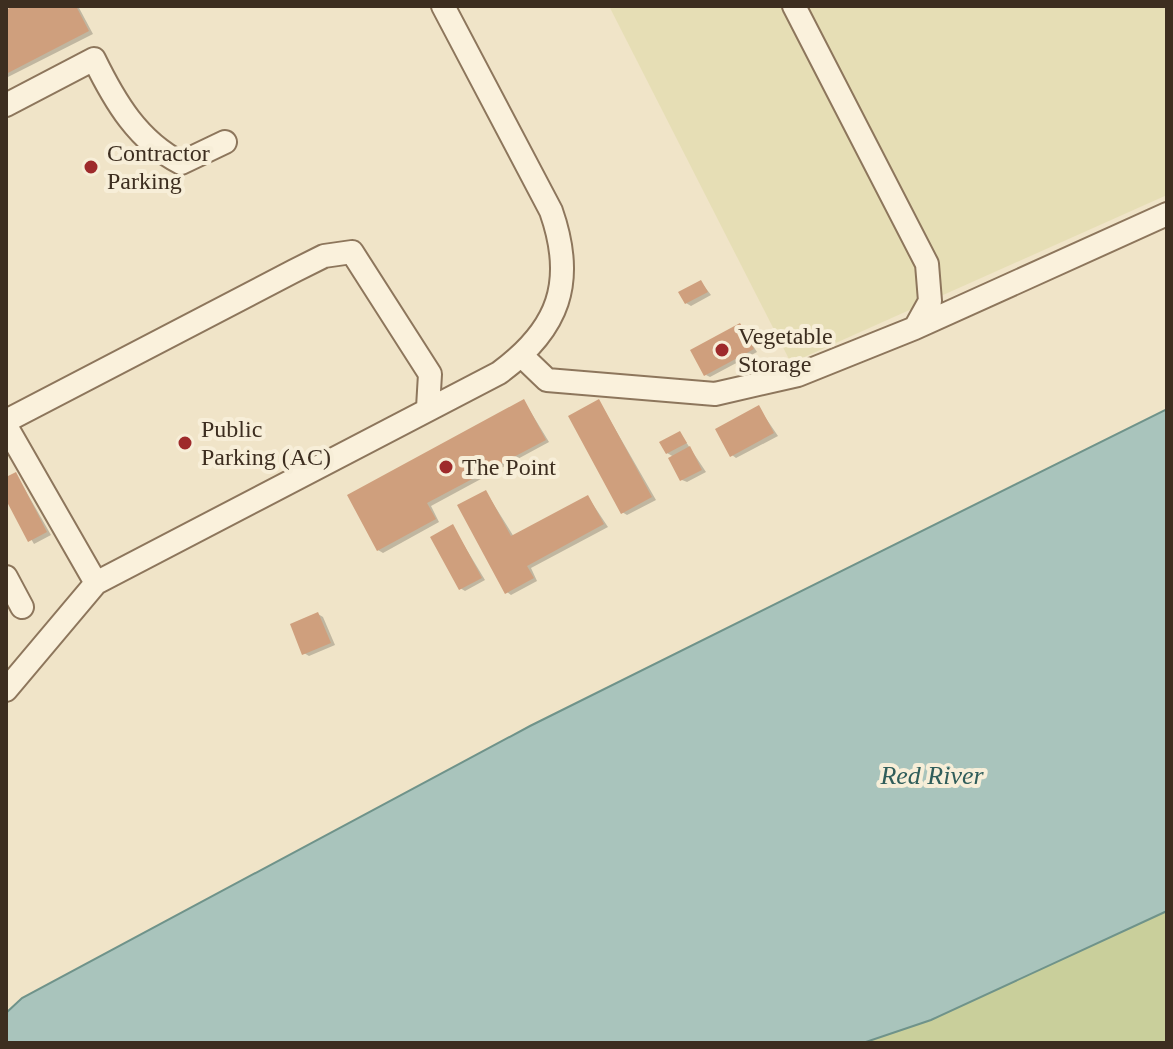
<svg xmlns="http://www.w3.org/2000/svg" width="1173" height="1049" viewBox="0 0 1173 1049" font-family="Georgia,serif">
  <rect width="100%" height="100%" fill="#f0e4c8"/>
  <path fill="#e6deb5" d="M609,6H1167V195L791,363Z"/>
  <path fill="#c9cf9b" d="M1167,911V1043H864L931,1020Z"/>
  <path fill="#a9c4bc" stroke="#6f938a" stroke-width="2" d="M1167,409V911L931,1020L863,1043H6V1013L22,998L530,726Z"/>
  <path fill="#0003" d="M17,6H78L93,34L6,78V12Z
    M701,282L711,295L691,306L686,303Z
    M740,326L757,352L710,377L706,375Z
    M524,401L549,442L431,506L439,522L383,553L378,550Z
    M599,401L656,500L627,515L622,512Z
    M759,408L778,436L736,458L732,455Z
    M680,433L706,472L687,482L682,480L674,457L667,453Z
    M16,474L51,535L34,544L6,496V479Z
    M486,492L514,537L588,497L608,527L531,568L537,581L511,595L507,592Z
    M453,527L485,580L465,591L460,588Z
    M318,614L323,617L335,645L309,656L304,653Z"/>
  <path fill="#cf9f7d" d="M13,6H76L89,31L6,74V10Z
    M701,280L708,292L685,304L678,292Z
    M740,323L754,349L704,376L690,350Z
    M524,399L546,440L427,503L436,519L377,551L347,495Z
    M599,399L652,497L621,514L568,416Z
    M759,405L774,433L730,457L715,429Z
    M680,431L687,443L666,454L659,442Z
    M690,446L702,470L680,481L668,458Z
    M16,472L47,532L28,542L6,500V477Z
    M486,490L511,536L588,495L604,524L527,566L534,578L505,594L457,505Z
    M453,524L482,578L459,590L430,537Z
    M318,612L331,643L302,655L290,624Z"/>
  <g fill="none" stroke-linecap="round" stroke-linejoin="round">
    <defs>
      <path id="minor" d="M794,6L927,264L930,301L915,328L1167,214
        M6,105L94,59C115,102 138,141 181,163L225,142
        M522,356L547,380L715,394L798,375L915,328
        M6,421L294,271L324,256L352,252L430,374L428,408
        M6,426L96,583
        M6,577L22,607
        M6,690L96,583L499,373C559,329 576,282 551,211L443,6"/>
    </defs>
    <use href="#minor" stroke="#8d765c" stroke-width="26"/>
    <use href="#minor" stroke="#faf1dc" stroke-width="22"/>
  </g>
  <g fill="#9e2a2b" stroke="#f7eed8" stroke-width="3">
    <circle cx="91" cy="167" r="8"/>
    <circle cx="722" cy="350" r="8"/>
    <circle cx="185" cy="443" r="8"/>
    <circle cx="446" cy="467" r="8"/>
  </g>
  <g text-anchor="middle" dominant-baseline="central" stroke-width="8" stroke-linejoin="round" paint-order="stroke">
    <g font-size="24" fill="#3d2e20" stroke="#f7eed8" text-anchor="start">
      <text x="107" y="153">Contractor<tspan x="107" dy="28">Parking</tspan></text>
      <text x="738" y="336">Vegetable<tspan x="738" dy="28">Storage</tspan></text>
      <text x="201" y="429">Public<tspan x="201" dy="28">Parking (AC)</tspan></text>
      <text x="462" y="467">The Point</text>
    </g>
    <g font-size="26" font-style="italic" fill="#2f5d5a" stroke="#f7eed8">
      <text x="932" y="775">Red River</text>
    </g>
  </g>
  <rect width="1173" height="1049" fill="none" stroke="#3d2e20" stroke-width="16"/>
</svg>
